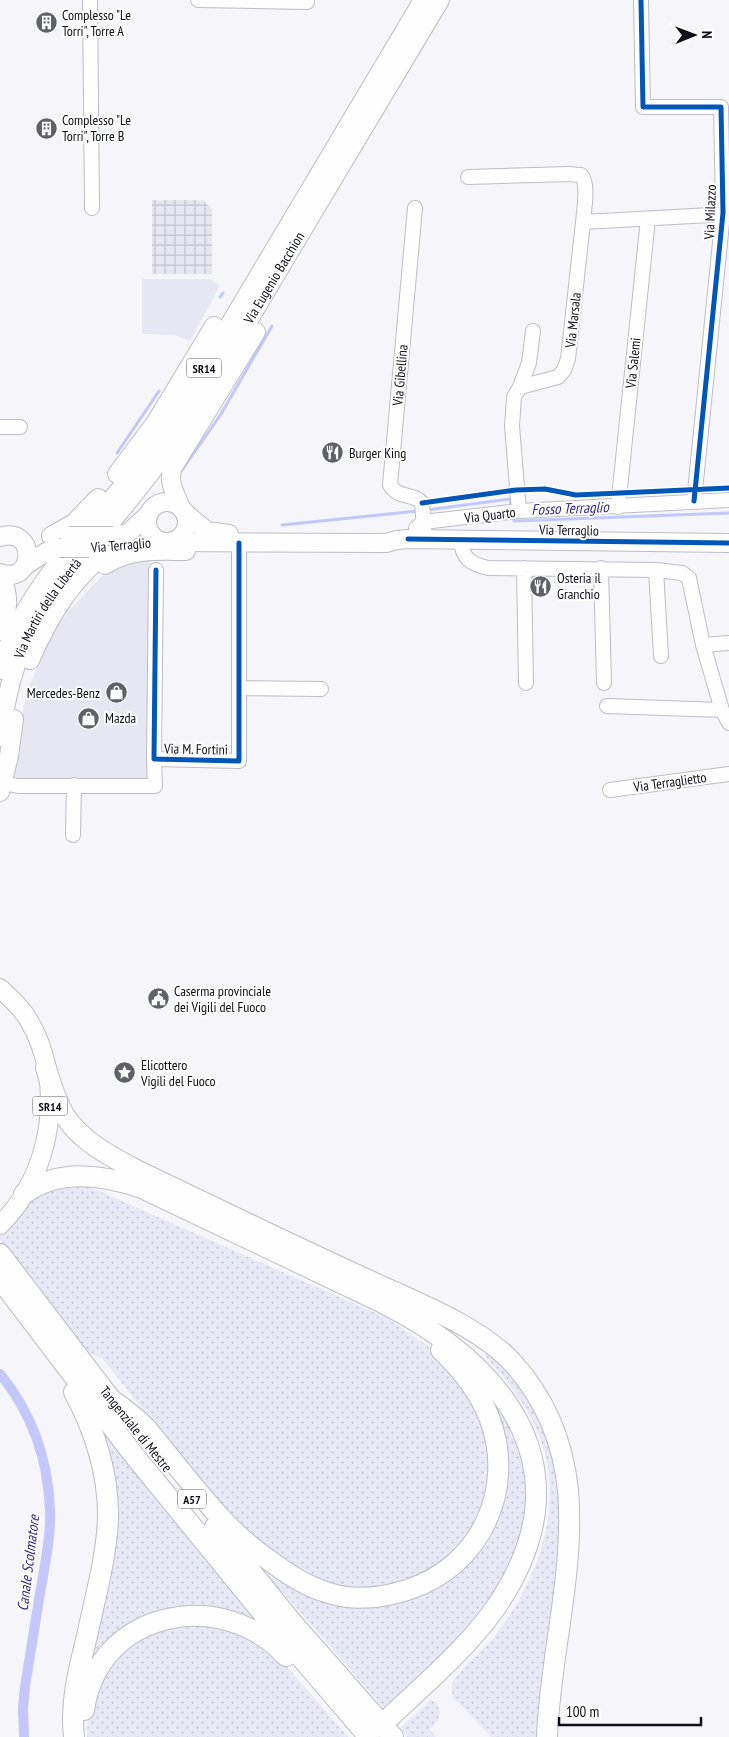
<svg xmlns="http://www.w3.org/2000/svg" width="729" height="1737" viewBox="0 0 729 1737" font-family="'PT Sans Narrow',sans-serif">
  <defs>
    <pattern id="industrial-grid" width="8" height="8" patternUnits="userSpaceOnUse" patternTransform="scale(1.25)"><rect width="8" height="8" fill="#e6e7f2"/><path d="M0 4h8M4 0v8" fill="none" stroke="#c4c5cf"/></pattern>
    <pattern id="grass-dots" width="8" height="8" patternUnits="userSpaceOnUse" patternTransform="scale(1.25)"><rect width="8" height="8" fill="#e8e9f7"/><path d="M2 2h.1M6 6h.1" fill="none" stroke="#c6c7d3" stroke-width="1.8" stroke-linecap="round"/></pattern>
  </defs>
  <rect width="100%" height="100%" fill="#f6f6fa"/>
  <path fill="#e6e7f2" d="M142,279H211L220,286L190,341L174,335L142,334Z
    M151,558L149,784L16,781L13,777L22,715L28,689L47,644L57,627L68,612L100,578L111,570L128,560Z"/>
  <path fill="url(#industrial-grid)" d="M152,200H203L212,209V274H152Z"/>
  <path fill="url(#grass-dots)" d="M77,1184L90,1187L387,1318L435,1351L482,1409L495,1480L457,1560L372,1596L289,1571L230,1514L155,1426L104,1360L86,1350L0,1240V1235L22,1214L29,1204L39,1194L52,1188Z
    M486,1353L506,1365L541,1414L564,1494L544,1737H491L453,1697C452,1691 451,1687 453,1682C459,1669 484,1649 494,1637C537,1583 566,1506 540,1438C528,1406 508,1382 486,1357Z
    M473,1382L502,1408L526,1462L525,1532L494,1601L388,1713L282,1591L280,1593L257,1567L261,1563L292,1582L417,1594L500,1497Z
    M96,1421L260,1622L259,1625L223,1615L123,1636L76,1724L104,1575Z
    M210,1622L270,1647L348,1737H87L88,1711L108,1666L156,1628Z
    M431,1700L436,1702C444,1714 438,1721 430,1730L436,1737H407L400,1728Z"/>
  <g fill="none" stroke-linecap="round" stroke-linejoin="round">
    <path stroke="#c4c7f9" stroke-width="3" d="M220,297L223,293
      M117,453L159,391
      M180,473L221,414L272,326
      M427,510L510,499L511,509
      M513,515L514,521L729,513
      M282,525L418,511"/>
    <path stroke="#c4c7f9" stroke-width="10" d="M0,1374C32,1413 48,1459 50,1510C51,1534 46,1558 42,1582C36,1616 31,1651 25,1686L23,1708L24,1737"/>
    <defs>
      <path id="minor" d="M90,0L92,208
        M198,0L307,2
        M641,0L643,107H721L723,213L694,501
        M468,177L568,174L581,175C589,183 584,210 583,222
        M415,208L390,485C399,500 413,492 422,503L425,539
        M520,387L529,363L533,331
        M0,427H20
        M618,507L648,219
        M519,511L512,426L514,397L520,387L558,377L564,370L568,359L583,222L729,214
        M416,528L423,522L519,511L729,500
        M461,540C462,559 471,564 488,568L656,570L682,573L689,578L703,645L722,710L729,723
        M524,568L526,683
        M601,568L604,683
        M156,570L154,759L239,761V543
        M656,570L661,656
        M703,645L729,643
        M239,688L321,689
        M607,706L722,710
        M3,783L18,786H155L154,759
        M610,790L729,774
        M73,835L74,785"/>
      <g id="major">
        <path d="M117,474L156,422L214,326"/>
        <circle cx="167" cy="522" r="20"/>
        <path d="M181,508C176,494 167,483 173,467L256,332"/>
        <path d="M184,512L207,531L229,534"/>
        <path d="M51,536L74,523L98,498"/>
        <path d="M113,536L128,533L147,516"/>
        <path d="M0,537C37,525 36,586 0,573"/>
        <path d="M171,542L386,543L397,540L408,539L729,543"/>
        <path d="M26,565L46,552L59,548"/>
        <path d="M105,565C129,548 159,551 186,551"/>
        <path d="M0,576C11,595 8,611 0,631"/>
        <path d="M30,660C49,617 74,573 116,547"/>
        <path d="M0,670C21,595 80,537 129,479C145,459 160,439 174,418L423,0"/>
        <path id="s1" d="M0,737C6,698 14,660 33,625C53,587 83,555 111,522C138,490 163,457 187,423L440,0"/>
        <path d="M0,792L9,756L14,719"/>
        <path d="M0,988C10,998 21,1007 28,1019C67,1083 52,1174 0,1225"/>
      </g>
      <path id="highway" d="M46,1068C51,1085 56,1101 65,1116C81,1142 114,1158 140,1172C216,1208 291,1245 368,1280C413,1301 477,1325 512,1362C545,1398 563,1442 568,1490C575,1573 550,1655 547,1737
        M24,1194C59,1168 103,1175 142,1188L379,1301C509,1366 590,1472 494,1610C465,1650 427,1682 391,1716
        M0,1254L119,1410
        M0,1279L133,1454L257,1606L369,1737
        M74,1392C95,1431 109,1475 108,1520C106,1559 95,1598 87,1636C79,1668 70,1703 74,1737
        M112,1400C123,1408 134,1416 144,1426C153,1435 160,1446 168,1455C185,1476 201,1496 219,1516C235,1534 253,1549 273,1563C290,1576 308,1587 329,1593C354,1601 382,1598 407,1590C480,1567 517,1489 489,1417C479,1392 461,1369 441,1350
        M215,1527L290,1620L393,1737
        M84,1710C98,1610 222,1586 286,1656"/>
    </defs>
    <use href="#minor" stroke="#bcbdc4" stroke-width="16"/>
    <use href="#major" stroke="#bcbdc4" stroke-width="20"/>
    <use href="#highway" stroke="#bcbdc4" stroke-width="22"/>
    <use href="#minor" stroke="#fefefe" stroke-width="14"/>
    <use href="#major" stroke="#fefefe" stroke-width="18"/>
    <use href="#highway" stroke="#fefefe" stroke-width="20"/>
    <defs>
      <path id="major-bridge" d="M69,536H113
        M59,548H89"/>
    </defs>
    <use href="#major-bridge" stroke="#bcbdc4" stroke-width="20" stroke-linecap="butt"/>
    <use href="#major-bridge" stroke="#fefefe" stroke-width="18"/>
    <defs>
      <path id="cycleway" d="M641,0L643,107H721L723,213L694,501
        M422,503L516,490L545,489L576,495L729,488
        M408,539L729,543
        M156,570L154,759L239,761V543"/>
    </defs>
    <use href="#cycleway" stroke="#fff" stroke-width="8"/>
    <use href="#cycleway" stroke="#0057b8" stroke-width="5"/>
  </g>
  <defs>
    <symbol id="building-disc" viewBox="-11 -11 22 22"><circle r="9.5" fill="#5f6068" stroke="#fff"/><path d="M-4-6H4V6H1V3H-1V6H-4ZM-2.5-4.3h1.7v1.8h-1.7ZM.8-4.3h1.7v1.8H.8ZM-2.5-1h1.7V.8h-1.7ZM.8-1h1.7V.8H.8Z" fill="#fff"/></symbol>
    <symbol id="restaurant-disc" viewBox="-11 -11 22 22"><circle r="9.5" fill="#5f6068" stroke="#fff"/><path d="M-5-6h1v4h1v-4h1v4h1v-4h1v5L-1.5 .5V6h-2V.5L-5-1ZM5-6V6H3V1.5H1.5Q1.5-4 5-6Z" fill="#fff"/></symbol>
    <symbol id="shop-disc" viewBox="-11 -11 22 22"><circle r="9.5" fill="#5f6068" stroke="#fff"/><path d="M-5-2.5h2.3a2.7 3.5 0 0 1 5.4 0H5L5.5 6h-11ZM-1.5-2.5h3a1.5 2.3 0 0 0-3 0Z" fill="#fff"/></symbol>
    <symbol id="civic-disc" viewBox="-11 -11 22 22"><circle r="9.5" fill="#5f6068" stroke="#fff"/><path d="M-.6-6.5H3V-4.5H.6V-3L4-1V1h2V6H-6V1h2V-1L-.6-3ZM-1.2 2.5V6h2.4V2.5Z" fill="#fff"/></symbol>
    <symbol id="sight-disc" viewBox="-11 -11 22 22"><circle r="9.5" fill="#5f6068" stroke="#fff"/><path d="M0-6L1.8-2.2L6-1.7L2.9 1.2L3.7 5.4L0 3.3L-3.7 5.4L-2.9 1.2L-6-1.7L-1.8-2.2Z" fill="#fff"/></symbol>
  </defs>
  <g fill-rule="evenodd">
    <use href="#building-disc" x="34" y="10" width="25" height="25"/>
    <use href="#building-disc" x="34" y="116" width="25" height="25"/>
    <use href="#restaurant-disc" x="320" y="440" width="25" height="25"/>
    <use href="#restaurant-disc" x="528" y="574" width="25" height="25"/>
    <use href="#shop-disc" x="104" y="680" width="25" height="25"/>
    <use href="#shop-disc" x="76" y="706" width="25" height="25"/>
    <use href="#civic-disc" x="146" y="986" width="25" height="25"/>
    <use href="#sight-disc" x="112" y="1060" width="25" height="25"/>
  </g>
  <g text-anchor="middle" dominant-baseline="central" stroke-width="4" stroke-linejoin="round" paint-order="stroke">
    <g fill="#fff" stroke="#56575f" stroke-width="1">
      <rect x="186.5" y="358.5" width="35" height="19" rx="4"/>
      <rect x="32.5" y="1096.5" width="35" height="19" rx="4"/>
      <rect x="178" y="1489.5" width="28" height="19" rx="4"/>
    </g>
    <g font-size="12" font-weight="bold" fill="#0e0f1a">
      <text x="204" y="368">SR14</text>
      <text x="50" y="1106">SR14</text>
      <text x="192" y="1499">A57</text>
    </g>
    <g font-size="14" fill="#0e0f1a" stroke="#fff" text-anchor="start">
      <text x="62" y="15">Complesso "Le<tspan x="62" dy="16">Torri", Torre A</tspan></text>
      <text x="62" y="120">Complesso "Le<tspan x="62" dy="16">Torri", Torre B</tspan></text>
      <text x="349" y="453">Burger King</text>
      <text x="557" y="578">Osteria il<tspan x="557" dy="16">Granchio</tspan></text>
      <text x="100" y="693" text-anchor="end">Mercedes-Benz</text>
      <text x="105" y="718">Mazda</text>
      <text x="174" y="991">Caserma provinciale<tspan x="174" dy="16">dei Vigili del Fuoco</tspan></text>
      <text x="141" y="1065">Elicottero<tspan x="141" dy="16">Vigili del Fuoco</tspan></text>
    </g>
    <g font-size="14" fill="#0e0f1a" stroke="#fff">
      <text transform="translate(710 212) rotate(-88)">Via Milazzo</text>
      <text stroke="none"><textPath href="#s1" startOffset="541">Via Eugenio Bacchion</textPath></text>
      <text transform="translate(573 320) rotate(-84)">Via Marsala</text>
      <text transform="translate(633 363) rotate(-84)">Via Salemi</text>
      <text transform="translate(400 375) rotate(-85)">Via Gibellina</text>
      <text transform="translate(490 515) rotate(-7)">Via Quarto</text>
      <text transform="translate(569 530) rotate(1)">Via Terraglio</text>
      <text transform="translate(121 545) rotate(-5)">Via Terraglio</text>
      <text stroke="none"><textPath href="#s1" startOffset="139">Via Martiri della Libertà</textPath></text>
      <text transform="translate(196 749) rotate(1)">Via M. Fortini</text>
      <text transform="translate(670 782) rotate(-8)">Via Terraglietto</text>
      <text transform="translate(136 1429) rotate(51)">Tangenziale di Mestre</text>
    </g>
    <g font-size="15" font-style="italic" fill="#322686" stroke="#fff">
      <text transform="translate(570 508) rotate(-2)">Fosso Terraglio</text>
      <text transform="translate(28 1563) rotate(-83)">Canale Scolmatore</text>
    </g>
  </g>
  <g transform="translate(694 35) rotate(89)" stroke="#ffffff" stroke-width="4" paint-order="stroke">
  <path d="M0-4L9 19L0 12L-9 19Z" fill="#0e0f1a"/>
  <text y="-8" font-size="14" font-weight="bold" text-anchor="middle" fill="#0e0f1a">N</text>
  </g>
  <path d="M559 1717v8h142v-8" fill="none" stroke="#0e0f1a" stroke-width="2.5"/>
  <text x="566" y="1717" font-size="15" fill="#0e0f1a" stroke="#ffffff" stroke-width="4" paint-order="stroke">100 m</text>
</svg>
